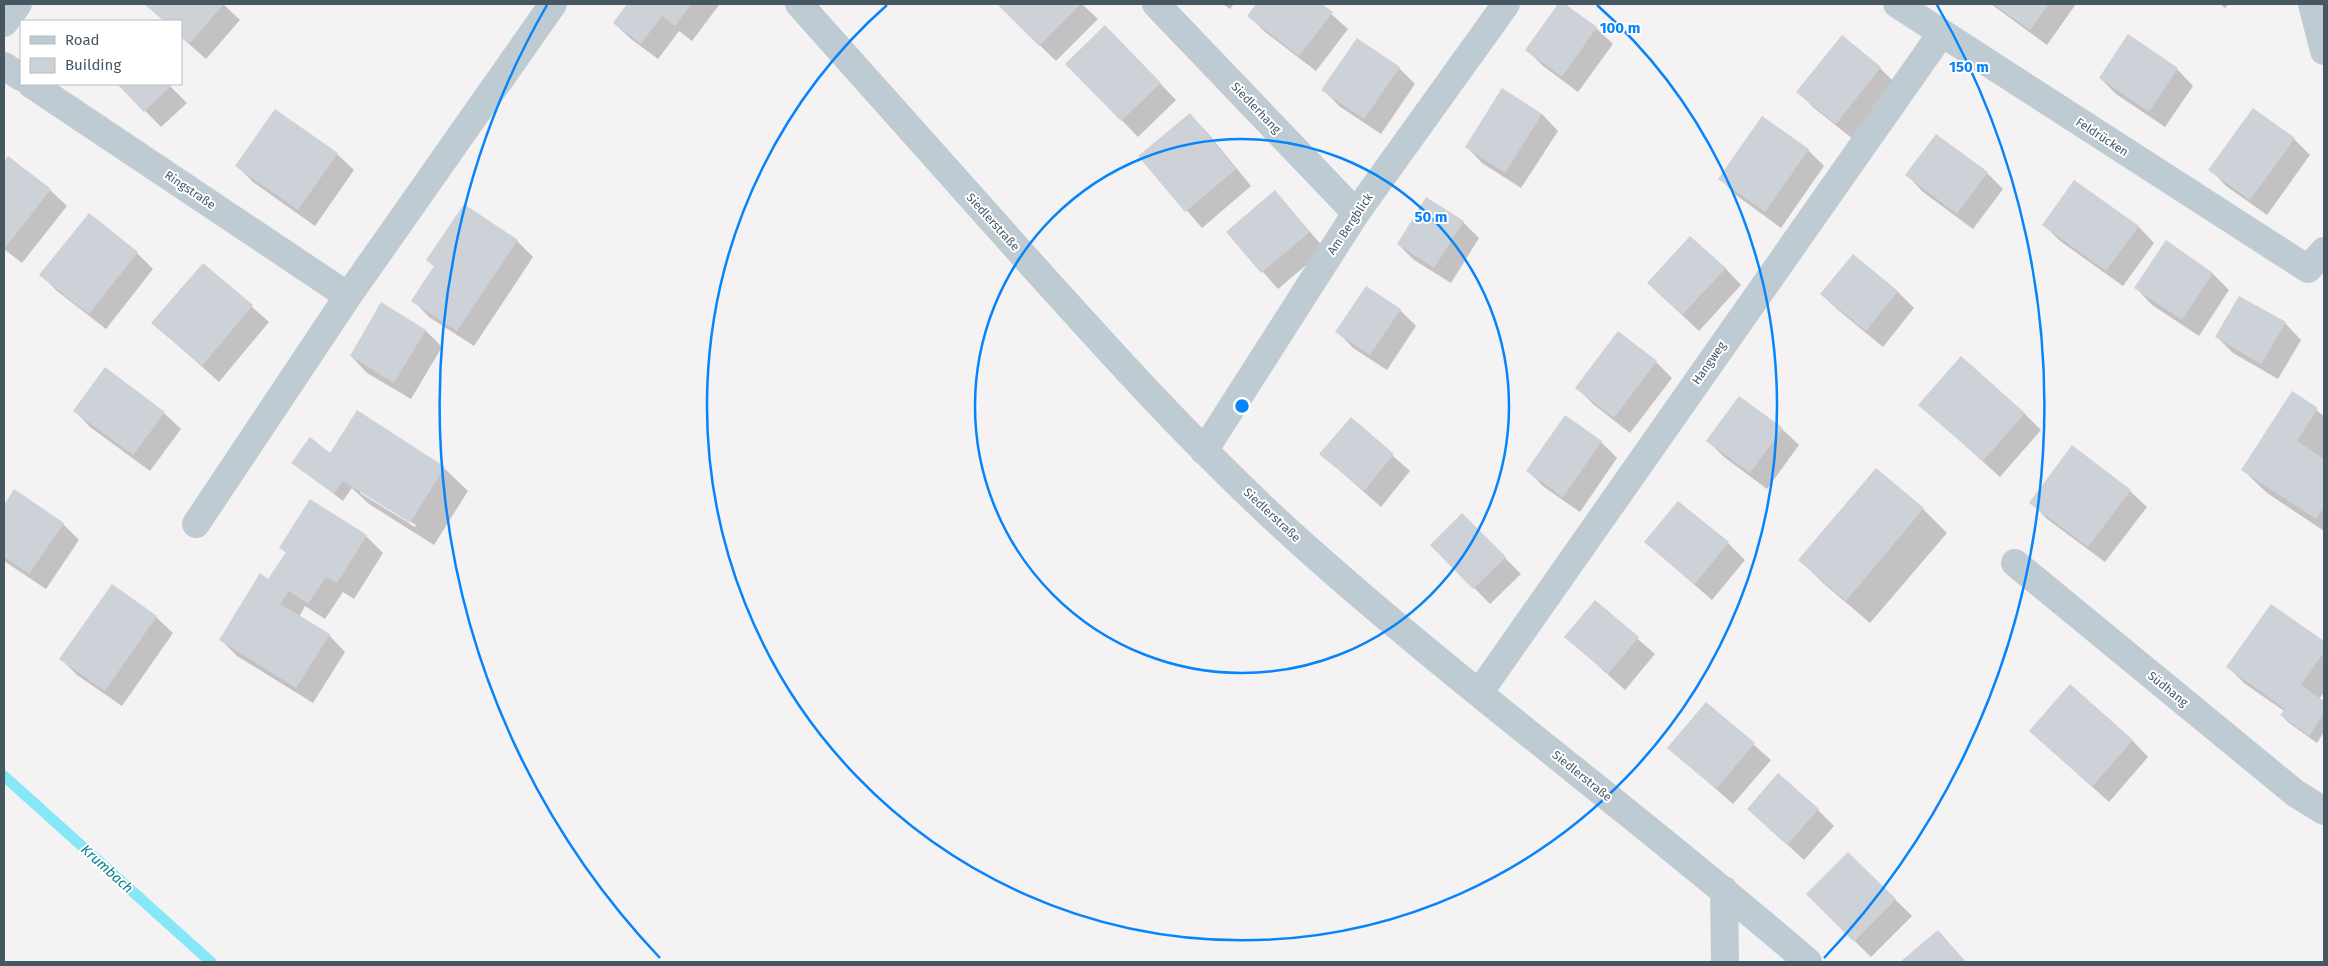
<svg xmlns="http://www.w3.org/2000/svg" width="2328" height="966" viewBox="0 0 2328 966" font-family="'Fira Sans',sans-serif">
  <rect width="100%" height="100%" fill="#f4f2f2"/>
  <path fill="#0003" fill-rule="evenodd" d="M146,4H223L240,20L206,59L181,37V21H164Z
    M629,4H717L719,5L692,41L679,31L658,59L631,39L614,23Z
    M998,4H1082L1098,19L1056,61Z
    M1223,4H1234L1230,9Z
    M1258,4H1320L1348,29L1316,71L1265,32L1249,16Z
    M1560,4H1563L1596,28L1613,44L1578,92L1543,66L1527,50Z
    M1991,4H2076L2047,45Z
    M2220,4H2229L2225,8Z
    M2128,36L2177,69L2193,86L2165,127L2116,94L2100,78Z
    M1121,43L1176,100L1138,137L1067,64Z
    M1399,68L1415,84L1381,134L1339,106L1323,89Z
    M1880,68L1896,84L1853,139L1814,108L1798,92Z
    M119,84H168L187,103L161,127Z
    M1542,114L1558,131L1521,188L1482,163L1466,146Z
    M1190,115L1206,131L1251,186L1202,228L1140,156Z
    M2294,139L2310,155L2267,215L2226,186L2210,169Z
    M1808,150L1824,166L1781,228L1736,195L1720,179Z
    M337,154L354,170L315,226L253,182L237,166Z
    M8,158L50,190L67,206L22,263L4,249V164Z
    M1987,173L2003,189L1973,229L1923,192L1907,175Z
    M1275,192L1325,249L1278,289L1228,232Z
    M1463,222L1479,238L1451,283L1414,260L1398,244Z
    M2044,225L2138,226L2154,243L2123,286L2060,241Z
    M517,241L533,257L474,346L429,317L413,300L435,268L428,260Z
    M2166,242L2213,274L2229,290L2199,336L2152,305L2136,288Z
    M137,253L153,269L106,329L57,291L41,275Z
    M1853,255L1898,292L1914,308L1883,347L1838,310L1821,294Z
    M203,264L269,322L219,382L153,323Z
    M1725,268L1741,285L1699,331L1648,283Z
    M382,304L426,331L442,347L411,399L367,373L351,356Z
    M1400,310L1416,326L1387,370L1353,348L1337,331Z
    M2285,323L2301,340L2278,379L2233,353L2217,337Z
    M1656,362L1672,378L1630,433L1593,404L1577,388Z
    M2293,393L2324,416V531L2267,493L2243,470Z
    M1920,405L2024,413L2041,430L2000,477Z
    M74,410L164,413L181,429L150,471L90,427Z
    M1351,419L1410,471L1381,507L1321,454Z
    M1782,429L1799,445L1767,489L1724,457L1708,441Z
    M1601,442L1617,458L1580,512L1544,487L1528,471Z
    M293,462L444,468L468,491L434,545L369,504L352,488L343,501ZM360,490L416,525L415,527L360,493Z
    M1876,469L1923,509L1947,533L1870,623L1823,583L1800,560Z
    M15,491L63,524L79,540L46,589L4,561V507Z
    M2130,491L2147,507L2105,562L2047,519L2031,502Z
    M310,501L366,536L383,553L354,599L343,592L325,619L305,606L299,617L329,635L345,652L313,703L237,656L220,639L269,580L286,553L281,547Z
    M1678,502L1728,543L1745,560L1712,600L1645,542Z
    M1462,515L1521,574L1490,604L1432,545Z
    M1595,602L1655,654L1625,690L1566,637Z
    M2271,605L2324,642V692L2319,699L2324,703V732L2317,743L2289,723L2281,715L2284,711L2244,683L2228,667Z
    M156,617L173,633L122,706L77,675L61,659Z
    M1706,703L1771,760L1733,804L1669,748Z
    M2031,731L2132,740L2148,757L2109,802Z
    M1748,809L1818,810L1834,826L1804,860Z
    M1848,853L1912,916L1871,957L1807,894Z
    M1937,932L1966,962H1902Z"/>
  <g fill="none" stroke-linecap="round" stroke-linejoin="round">
    <path stroke="#86e8f6" stroke-width="11" d="M4,776L211,962"/>
  </g>
  <path fill="#cdd2d8" d="M144,4H224L189,44L181,36V21H164Z
    M627,4H691L675,26L662,16L641,44L613,23Z
    M997,4H1081L1039,46Z
    M1256,4H1322L1333,12L1299,56L1247,16Z
    M1558,4H1565L1597,27L1562,77L1525,50Z
    M1993,4H2049L2030,30Z
    M1105,25L1161,83L1121,121L1065,64Z
    M2128,34L2178,68L2149,112L2099,78Z
    M1842,35L1881,67L1836,124L1796,92Z
    M1357,38L1400,67L1364,119L1321,90Z
    M117,84H169L171,86L144,112Z
    M1502,88L1542,114L1505,173L1465,147Z
    M2253,108L2295,138L2250,200L2208,170Z
    M275,109L338,153L298,210L235,166Z
    M1190,113L1236,169L1185,212L1138,156Z
    M1762,116L1809,149L1765,212L1718,179Z
    M1936,134L1988,172L1957,214L1905,175Z
    M8,156L51,189L5,248L4,162Z
    M2074,180L2139,226L2106,271L2042,225Z
    M1275,190L1310,232L1261,273L1226,232Z
    M1426,197L1464,221L1434,268L1397,244Z
    M464,204L518,240L457,331L411,301L434,266L426,260Z
    M89,213L138,252L89,314L39,275Z
    M1690,236L1726,268L1682,315L1647,283Z
    M2166,240L2213,273L2182,320L2134,288Z
    M1853,254L1898,291L1866,331L1820,294Z
    M203,263L253,305L202,366L151,323Z
    M1366,286L1401,309L1370,355L1335,332Z
    M2239,296L2286,322L2261,364L2215,337Z
    M381,302L426,330L394,383L350,356Z
    M1618,331L1657,361L1614,418L1575,388Z
    M1961,356L2025,413L1983,461L1918,405Z
    M105,367L165,412L133,455L73,411Z
    M2292,391L2318,408L2297,441L2324,459V507L2316,519L2241,470Z
    M1739,396L1783,428L1750,473L1706,441Z
    M357,410L445,467L410,523L343,481L334,494L291,463L310,437L330,453Z
    M1565,415L1602,441L1563,497L1526,471Z
    M1351,417L1394,454L1364,491L1319,454Z
    M2072,445L2131,490L2088,547L2029,503Z
    M1876,468L1924,508L1846,601L1798,560Z
    M14,489L64,523L29,574L4,557V505Z
    M310,499L367,535L337,583L326,577L308,604L289,591L280,604L330,634L296,688L219,640L260,573L268,579L286,552L279,548Z
    M1678,501L1729,542L1695,584L1644,542Z
    M1462,513L1506,557L1473,589L1430,545Z
    M112,584L157,616L105,691L59,659Z
    M1595,600L1639,637L1608,674L1564,637Z
    M2271,604L2324,641V652L2301,685L2324,701V713L2309,736L2280,715L2285,709L2226,667Z
    M2070,684L2133,740L2092,787L2029,731Z
    M1706,702L1755,743L1716,789L1667,748Z
    M1778,773L1819,809L1787,845L1747,809Z
    M1848,852L1896,899L1854,942L1806,894Z
    M1938,930L1966,962H1900Z"/>
  <g fill="none" stroke-linecap="round" stroke-linejoin="round">
    <path stroke="#becbd3" stroke-width="28" d="M799,4C873,87 948,171 1023,255C1112,354 1201,453 1300,542C1464,689 1642,818 1808,962
      M1156,4L1356,213
      M1897,4L2308,269L2324,251
      M2312,4L2324,51
      M4,23L18,4
      M4,66L21,77
      M31,84L348,296L553,4
      M1204,451L1356,213L1506,4
      M196,524L348,296
      M2015,563L2295,793L2324,811
      M1479,693L1941,34
      M1724,890L1725,962"/>
  </g>
  <g fill="none" stroke="#0584fb" stroke-width="2.5">
    <circle cx="1242" cy="406" r="267"/>
    <path d="M1597 5A535 535 0 1 1 887 5"/>
    <path d="M660 958A802 802 0 0 1 547 5M1937 5A802 802 0 0 1 1824 958"/>
  </g>
  <g text-anchor="middle" dominant-baseline="central" stroke-width="4" stroke-linejoin="round" paint-order="stroke">
    <g font-size="12" fill="#475762" stroke="#fff">
      <text transform="translate(1256 108) rotate(46)">Siedlerhang</text>
      <text transform="translate(2102 137) rotate(33)">Feldrücken</text>
      <text transform="translate(190 190) rotate(34)">Ringstraße</text>
      <text transform="translate(993 222) rotate(48)">Siedlerstraße</text>
      <text transform="translate(1350 224) rotate(-56)">Am Bergblick</text>
      <text transform="translate(1709 363) rotate(-55)">Hangweg</text>
      <text transform="translate(1272 515) rotate(43)">Siedlerstraße</text>
      <text transform="translate(2168 689) rotate(39)">Südhang</text>
      <text transform="translate(1582 776) rotate(39)">Siedlerstraße</text>
    </g>
    <g font-size="14" font-style="italic" fill="#047f91" stroke="#fff">
      <text transform="translate(107 869) rotate(42)">Krumbach</text>
    </g>
  </g>
  <circle cx="1242" cy="406" r="8" fill="#0584fb" stroke="#fff" stroke-width="2.5"/>
  <g font-size="15" text-anchor="middle" font-weight="bold" fill="#0584fb" stroke="#fff" stroke-width="4" stroke-linejoin="round" paint-order="stroke">
    <text x="1620" y="33">100 m</text>
    <text x="1969" y="72">150 m</text>
    <text x="1431" y="222">50 m</text>
  </g>
  <rect width="2328" height="966" fill="none" stroke="#475762" stroke-width="10"/>
  <rect x="20" y="20" width="162" height="65" fill="#ffffff" stroke="#b5bcc0"/>
  <rect x="30" y="36" width="25" height="8" fill="#becbd3" stroke="#b5bcc0"/>
  <text x="65" y="45" font-size="15" fill="#475762">Road</text>
  <rect x="30" y="58" width="25" height="15" fill="#cdd2d8" stroke="#b5bcc0"/>
  <text x="65" y="70" font-size="15" fill="#475762">Building</text>
</svg>
